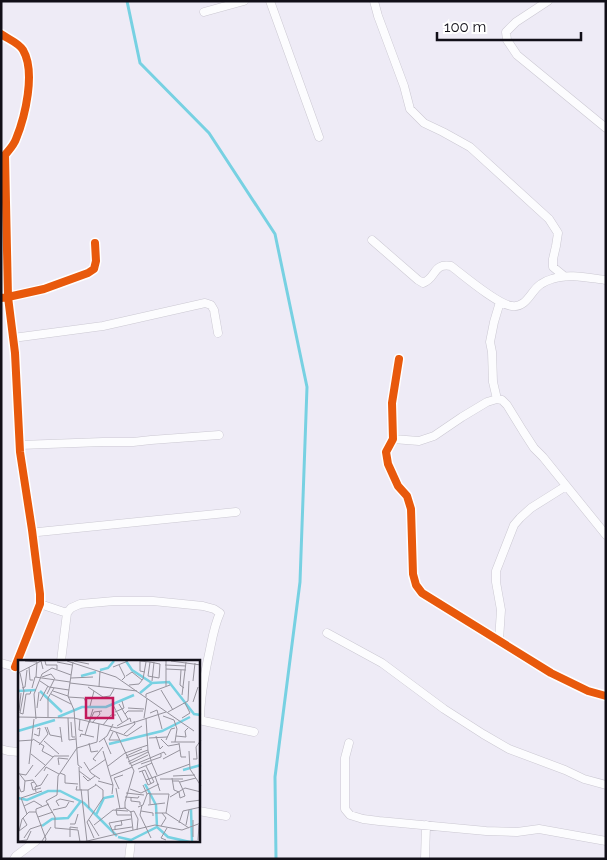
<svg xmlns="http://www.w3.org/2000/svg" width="607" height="860" viewBox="0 0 607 860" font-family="Raleway,sans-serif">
  <rect width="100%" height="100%" fill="#eeebf6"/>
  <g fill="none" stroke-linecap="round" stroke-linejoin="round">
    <path stroke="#77d1e2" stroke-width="3" d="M127,1L140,63L209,133L275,234L307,387L300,582L275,777L276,859"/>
    <defs>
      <path id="minor" d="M270,1L319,137
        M374,1L378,16L404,86L410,109L424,123L443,132L470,147L549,219L558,233L556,246L553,259V267L564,276
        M548,1L516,22L506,32L507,40L517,55L606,128
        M204,12L244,1
        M1,34C8,39 19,43 23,50C36,72 25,117 16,139C14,145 9,150 5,155L8,297L44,289L88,273L94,269L96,261L95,243
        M372,240L418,280L423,283C437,278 432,263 451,266C463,275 498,305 512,306C527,308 531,290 541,284C544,282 548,280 552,279C568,273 589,278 606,280
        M1,298L8,297L15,353L20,452L32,530L40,594V604L15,667
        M13,338L103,326L205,303L211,305L214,310L218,333
        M399,359L392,403L393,439L386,452L388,464L398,486L407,496L411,509L413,574L416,585L422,593L551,673L588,691L606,696
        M497,399L493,382L492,352L490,342L494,322L500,302
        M393,439L419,441L434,436L462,417L487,402L497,399L502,400L507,405L523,431L534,448L543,457L606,535
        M20,445L103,442H133L151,440L219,435
        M33,535L38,532L236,512
        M40,604L67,613
        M327,633L382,663L444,709L483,734L509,749L565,770L584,779L606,785
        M499,640L501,610L496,582V571L514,525L520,518L531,508L566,486
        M61,661L67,613L71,608L80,604L114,601H153L203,606L214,609L220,613C214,626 212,640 209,654C204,677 200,698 200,720
        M1,663L19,668
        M199,720L254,732
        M349,743L345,758V809L350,815L363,819L379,821L486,831L517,832L539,829L606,841
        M1,749L8,751L19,752
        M199,811L226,816
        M14,859L16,856L36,841
        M129,859L131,841
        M425,859L426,825"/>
    </defs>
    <use href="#minor" stroke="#cbc8d2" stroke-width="9"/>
    <use href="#minor" stroke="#fcfcfe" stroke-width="8"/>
    <defs>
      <path id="cycleway" d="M1,34C8,39 19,43 23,50C36,72 25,117 16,139C14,145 9,150 5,155L8,297L44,289L88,273L94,269L96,261L95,243
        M1,298L8,297L15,353L20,452L32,530L40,594V604L15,667
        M399,359L392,403L393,439L386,452L388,464L398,486L407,496L411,509L413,574L416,585L422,593L551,673L588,691L606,696"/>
    </defs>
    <use href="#cycleway" stroke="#fff" stroke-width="11"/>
    <use href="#cycleway" stroke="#e8590c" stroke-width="8"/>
  </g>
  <g transform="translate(18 660)">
    <rect width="182" height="182" fill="#eeebf6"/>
    <path fill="none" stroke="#77d1e2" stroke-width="2.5" d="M108,1L114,10L134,23L151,22L176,54L183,55M82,10L90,8L96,1M63,16L78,12M0,31L18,30M22,31L44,52M122,33L134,23M40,57L64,47H88L116,35M0,71L37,60M91,84L144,71L172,57M165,110L183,105M127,124L138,145L139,167M0,138L9,140L30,131H42L66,143L99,176M173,149L174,182M78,155L86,138L96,136M24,166L34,159L50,158L63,141M100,177L113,180L139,167L150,177L172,182"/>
    <path fill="none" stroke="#96939d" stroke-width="1" d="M7,1L19,2L18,17M27,1L28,5H39V9M49,1L98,17L176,71M56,1L71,4M122,1L132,2L142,4L141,18L130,16L132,2M122,1V11L127,12M153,1L183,5M39,2L54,5M55,2L50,36L56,50L60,105L64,108M101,5L107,17L104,20M147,5L168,6M11,7L12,20H15M95,7L110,1M148,9L168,10M163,10L162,25L166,28M0,13L23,1L25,9M2,13L6,31L2,53L5,54M24,14L34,8L53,15M108,16L114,12L124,20M24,17L33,14L37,19M53,18L75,17M22,21L31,27L51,30M134,21L136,2M175,21L177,3M52,23L119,31M111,25L121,24L125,19L128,2M148,26V1M70,27L85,37M81,27L82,11M4,28L7,27L9,10M14,28L17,17L52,22M143,30L155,50M35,31L50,36M29,34L36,20M33,34L53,44M164,35L168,2M50,37L66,38L68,42M85,37L92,36L96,29M128,37V34L152,25M22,41L30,26M170,41L171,21M175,42L180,27M101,44L110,59M95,45L104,62M72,46L76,31M19,48L21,32M110,48L126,49M1,51L3,33M97,52L106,48L104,41M150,52L170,41M132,53L139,50L144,69M5,54L8,34H12L13,31M107,54L110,51H125M145,56L156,60L159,69L157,82H153M0,57L56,58L99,68L148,52M30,57V38L36,28M50,58L51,80L58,79M126,58L129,38M128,58L130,91L133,100M164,58L172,53L167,43M18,59L16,34L24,14M62,59L61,70L65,71M53,62L54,77H57M71,63L76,52L84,51M74,63L82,54L81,51M85,65L93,55H98M99,66L112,58L113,62M29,67L32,75L43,77M42,67L44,82M92,70L109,76L124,66M95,72L91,80H101M98,72L116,111L107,142V148L113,152L115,170M16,74L21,76L22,68L19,69M106,74L117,64L116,61M67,75L75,49M138,76L142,89L145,86M158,76L168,77L167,71L170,68M62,77L63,74L76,77M86,78L93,94M131,78L149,77M15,79L26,86L24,91L35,97M143,79L150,86L161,84M148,80L153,69L157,68M0,81L15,80M26,81L41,94M79,82L81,64M81,82L89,76L95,64M157,82H177M71,83L73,92L80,91M161,83L163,97H168M21,85L30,74L27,67M59,88L40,116L39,135L28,141L37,157V168L60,170L62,182M59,88L79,82M85,91L95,125L94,134M171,91L172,109L183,126M107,93L130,85M13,94L27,105M108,96L124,89M108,98L130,90M132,98L146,92L148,95M145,99L162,90M175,99H179L178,87L183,80M78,101L75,99L85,87M133,101L139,115M66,102L73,113L82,119M110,102L130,92M11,104L16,59M111,104L130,95M123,104L143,97V94M41,105L40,98L50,99M90,106L107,93M113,106L132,98M128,106L136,122M61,107L62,130M120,109L134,103M26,111L28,107L41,114M61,111L73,120M71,111L88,99M124,111L130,125L136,122M0,112L7,121L6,131L3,132L0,124M121,112L127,110L133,124M42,113L47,115V123L60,124M2,114L8,115L15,105M65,116L70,121L77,116M93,116L114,107M137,116L142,131M155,116L177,115M17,117L36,96H51M154,118L156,130L161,132M142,119H165M128,120L172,104M7,121L15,120L19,126M80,121L95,125M155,121H161L165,130M16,122L13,123L15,130L23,128M162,122L178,118M125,125L129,134L132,133V144M59,126L58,130H70L78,125M98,128L102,149M63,129L69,182M101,129L96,118L105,115M112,129L123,133L141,124M70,130L71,148M18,132L17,127L23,125L30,114M161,132L162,138L167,136L165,130M108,133L126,135M132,134H151L148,153M107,137L120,138L121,136M152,137L167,128L183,132M113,138V141L122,142V145M168,142L183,140M124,145L122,155L133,178M130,145L147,143M6,146L16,141L24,146M41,146L38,141L42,139L56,142M120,147L125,145L129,134M108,148L98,149L99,155H113M35,150L48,147L51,142M123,151L135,153V156M18,152V149L31,144M112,152L116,151L120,159L119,170M137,153H148L171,168M9,154L3,138L24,131M20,157L35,152M71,160L81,176M175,160V177M161,163L165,151L183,147M52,164H57L60,154M76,165L95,150L110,151M168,165L171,150M143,166L148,158L144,153M97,169V166L104,165L103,160M94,170L114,167M1,171L4,159L11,152H18M1,171L9,165L5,158M96,174L91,163L113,159M52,177V167L60,168M6,178L12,169L24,165M76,178L69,162L85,138V130L77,124M148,180L143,178L149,168M180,180L181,165M0,181L9,180L13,171M24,181L33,167M18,182H27L28,179L18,152M65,182L137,165L164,170L183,163"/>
    <path fill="#c2185b" fill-opacity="0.15" stroke="#c2185b" stroke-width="2.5" d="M68,38H95V58H68Z"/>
    <rect width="182" height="182" fill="none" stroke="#110f18" stroke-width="2.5"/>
  </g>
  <rect width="607" height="860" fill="none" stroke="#110f18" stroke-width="5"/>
  <path d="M437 32v8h144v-8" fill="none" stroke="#110f18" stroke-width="2.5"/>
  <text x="444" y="32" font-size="15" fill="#110f18" stroke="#ffffff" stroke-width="4" paint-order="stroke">100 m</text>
</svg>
